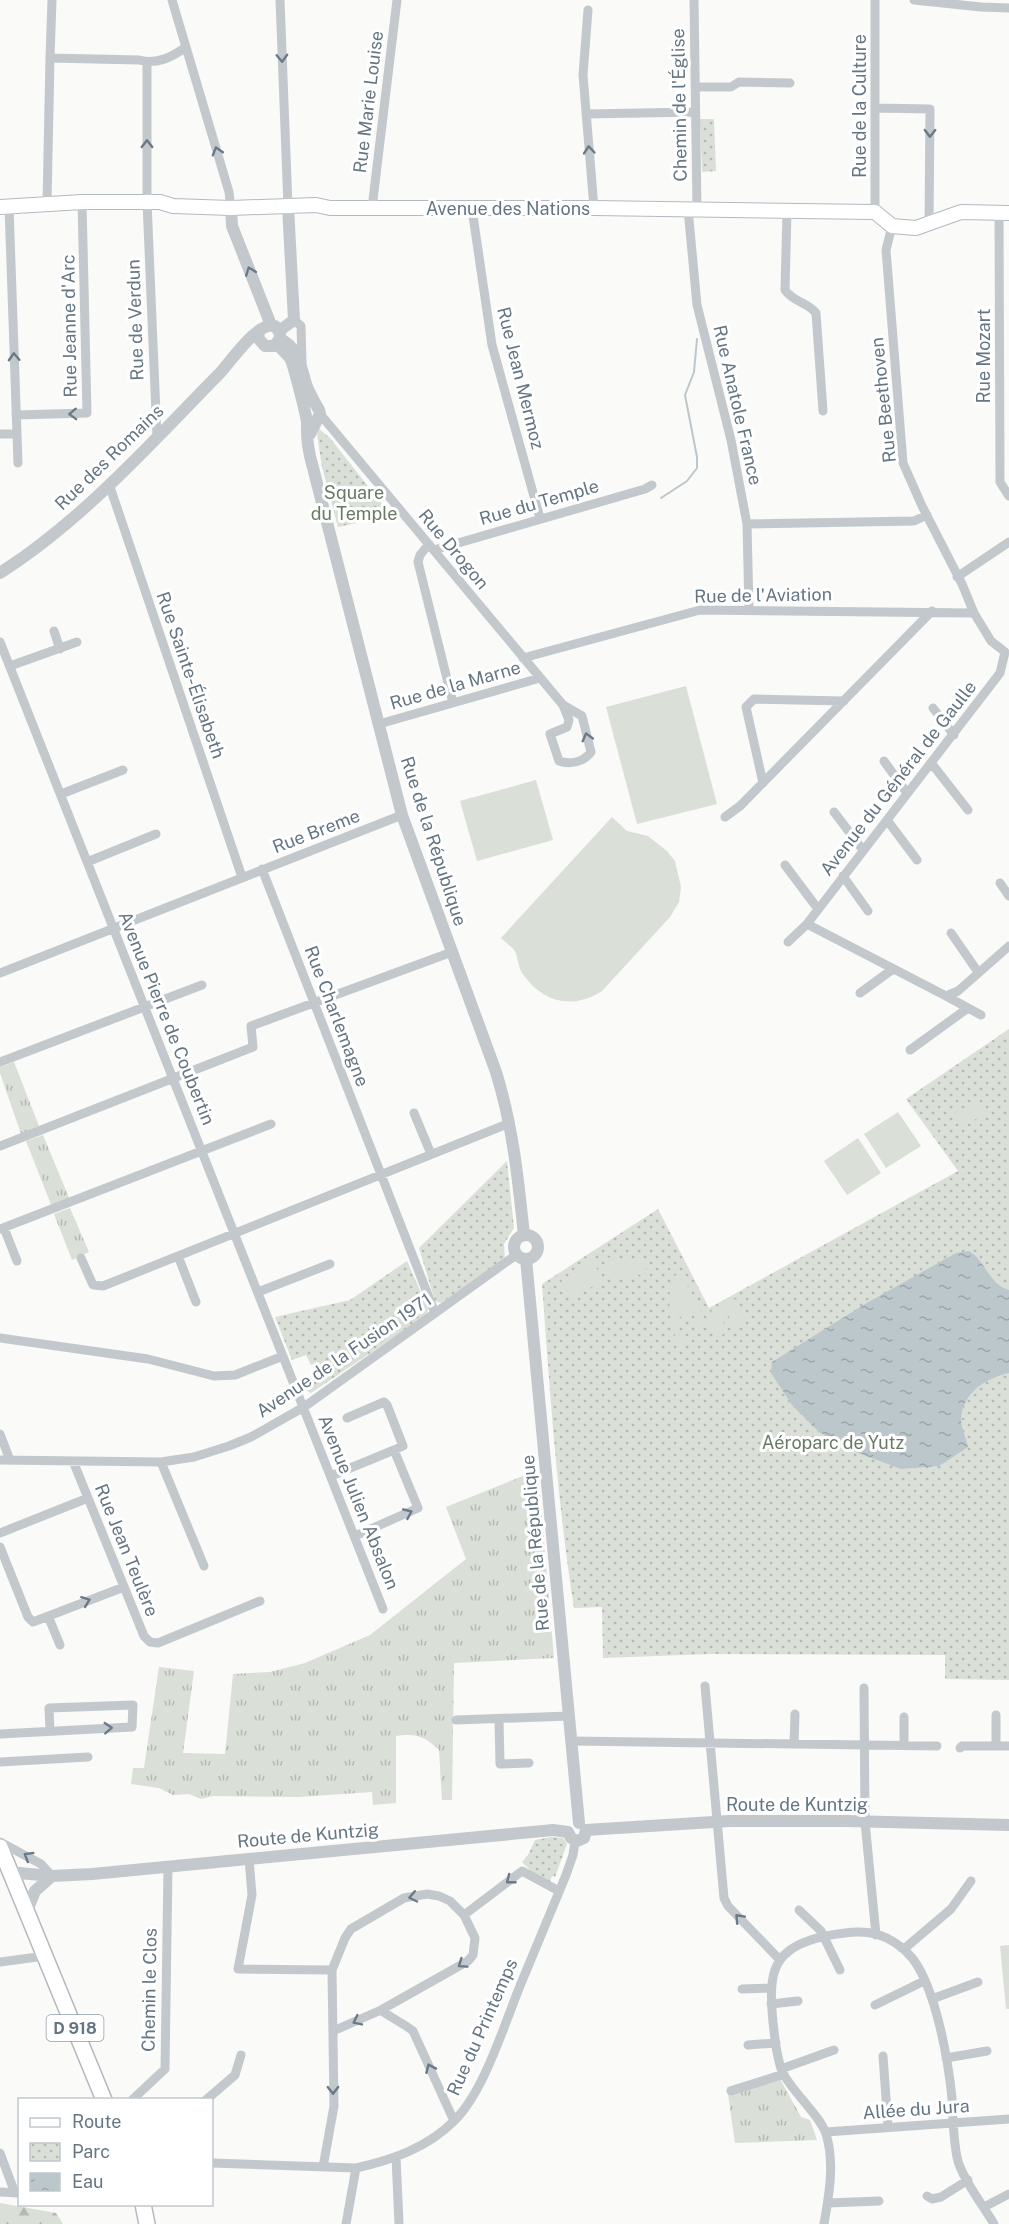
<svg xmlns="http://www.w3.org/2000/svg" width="1009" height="2224" viewBox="0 0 1009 2224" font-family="'Public Sans',sans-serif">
  <defs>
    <pattern id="grass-tufts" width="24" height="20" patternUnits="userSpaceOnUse" patternTransform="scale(1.5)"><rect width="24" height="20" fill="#dadfd7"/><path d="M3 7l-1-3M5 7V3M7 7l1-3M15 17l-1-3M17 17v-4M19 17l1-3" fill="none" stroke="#b4b9b4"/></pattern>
    <pattern id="forest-firs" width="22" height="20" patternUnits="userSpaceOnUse" patternTransform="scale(1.5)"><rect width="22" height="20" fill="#dadfd7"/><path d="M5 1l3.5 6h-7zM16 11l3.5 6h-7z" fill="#b4b9b4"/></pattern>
    <pattern id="park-dots" width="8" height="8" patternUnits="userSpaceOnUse" patternTransform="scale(1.5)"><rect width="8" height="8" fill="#dadfd7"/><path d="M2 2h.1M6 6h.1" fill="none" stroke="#b4b9b4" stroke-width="1.8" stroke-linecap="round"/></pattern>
    <pattern id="water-ripples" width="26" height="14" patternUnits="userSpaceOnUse" patternTransform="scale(1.5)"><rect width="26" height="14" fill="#bbc7cb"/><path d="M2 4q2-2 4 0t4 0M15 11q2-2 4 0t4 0" fill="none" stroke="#9ca6aa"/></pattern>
  </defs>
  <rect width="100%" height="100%" fill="#fafaf8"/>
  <path fill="url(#grass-tufts)" d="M14,1062L39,1126L21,1134L0,1073V1067Z
    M43,1135L70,1200L52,1207L26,1141Z
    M70,1208L89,1252L72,1260L54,1214Z
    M538,1470L554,1658L454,1663L452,1800H442L439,1750C425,1736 415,1733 396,1736V1803L373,1805L372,1792L298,1797L213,1796L201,1799L189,1794L173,1795L159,1788L131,1784L133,1768H144L159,1667L194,1671L183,1753L225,1754L233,1674L270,1672L305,1663L370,1635L466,1559L446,1507Z
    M1009,1945V2009H1006L1000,1946Z
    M770,2074L779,2077L801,2117L810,2120L817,2140L735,2143L727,2087Z"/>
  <path fill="url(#forest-firs)" d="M0,2203L56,2213L63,2224H0Z"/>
  <path fill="url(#park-dots)" d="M700,119H714L716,171L702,172Z
    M319,429L330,438L386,509L374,513L375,519L338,527L322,467L317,434Z
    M1009,1029V1680L945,1679V1655L710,1654L603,1658L602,1607L574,1608C557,1500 550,1392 542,1284L658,1209L709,1308L958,1171L906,1099Z
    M507,1161L514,1228L504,1244L505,1260L441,1303L435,1301L419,1248Z
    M407,1261L428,1308L427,1315L311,1393L305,1390L300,1381L317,1373L314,1364L311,1365L306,1355L292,1360L275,1317L350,1300Z
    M551,1837L563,1838L567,1844L555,1877L552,1876L549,1884L533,1873L522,1862L528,1855L535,1840Z"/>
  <path fill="#dadfd7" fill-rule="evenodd" d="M686,686L717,804L637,824L606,707Z
    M536,780L553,840L477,861L460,801Z
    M612,817L627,831L648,836L667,851L675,861L681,887L679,902L670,917L602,991C572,1010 543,1003 522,973C518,966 518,958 515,951C512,947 505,942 501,938Z
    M978,1099L986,1112L964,1127L955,1113Z
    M898,1112L921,1146L886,1168L864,1134Z
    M858,1138L881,1173L847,1195L824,1161Z
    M614,1256L619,1263L643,1256L647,1274L608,1278L604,1259Z
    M591,1260L604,1279L573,1299L561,1281Z
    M675,1275C684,1278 686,1284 691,1292C704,1313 709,1332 682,1344C669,1339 665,1284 675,1275ZM676,1311L684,1321L689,1320L694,1313L698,1318L696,1329L684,1339L679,1338Z
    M731,1298L737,1300L747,1321L738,1327H734L727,1313L724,1312L723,1335L717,1337L707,1320L706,1315Z"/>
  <path fill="url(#water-ripples)" d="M969,1251C987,1262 988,1284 1009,1290V1373C986,1378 963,1392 961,1419C961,1427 966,1438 968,1447L939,1466L901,1469L853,1451L819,1432L792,1405L771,1373L772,1362L865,1304L956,1253Z"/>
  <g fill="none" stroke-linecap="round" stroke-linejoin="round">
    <path stroke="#bbc7cb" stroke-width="2" d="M661,498L687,481L697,468V457L685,395L694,372L697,339"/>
    <defs>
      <path id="secondary" d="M0,207L82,202H160L173,206L231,208L316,205L330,208H594L875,212L892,226L916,228L961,212L1009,213"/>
      <path id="primary" d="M0,1847L104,2100
        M143,2204L147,2224"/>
    </defs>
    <use href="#secondary" stroke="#b3babf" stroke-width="16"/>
    <use href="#primary" stroke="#b5babe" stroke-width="18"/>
    <path stroke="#c3c8cc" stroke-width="9" d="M172,0L229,192L231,208
      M280,0L288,206
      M694,0L697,209
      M914,0L981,7L1009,8
      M588,10L583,75L594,208
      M50,58L52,0
      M147,62V202L157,437
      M695,87H731L739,82L790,83
      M876,108L930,109L929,224
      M586,114L695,112
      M47,203L50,58L139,60C157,65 172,57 186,47
      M9,207L18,463
      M372,208L397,0
      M472,209L492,345L540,518
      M688,209L697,305L731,440L747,524L749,610
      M787,211L785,290C793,302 807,302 816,313L823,411
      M875,212V0
      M999,212L1000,482L1009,496
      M892,226L886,250L903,463L922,506L962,584L974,613L991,641L1005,652
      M294,320L301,326L302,363
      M320,414L563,705L569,720L567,727L550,734L559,761C570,765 584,762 591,752L582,716L563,705
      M16,415L87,413L82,202
      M0,434H17
      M109,484L242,877
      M747,524L914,521L927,515
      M429,544L420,555L418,562L453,703
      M434,550L645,489L652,485
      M957,577L1009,542
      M54,631L60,649
      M0,642L383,1609
      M523,658L700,610L974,613
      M10,666L77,642
      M933,708L954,735
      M379,724L540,678
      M884,761L907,793
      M932,764L968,810
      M763,783L746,707L754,699L844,701
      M61,794L123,770
      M834,812L863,850
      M725,817L740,806L932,611
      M887,820L917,860
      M87,862L156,834
      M785,865L818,909
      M262,869L435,1313
      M843,876L868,911
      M1000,883L1009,896
      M807,924L1000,673L1005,652
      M951,933L978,972
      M788,942L807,924L946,996L958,991L1009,946
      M0,973L402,815
      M860,993L893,969
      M946,996L981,1015
      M910,1050L968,1008
      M0,1062L202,985
      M414,1113L431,1154
      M0,1146L253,1047L251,1026L452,952
      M4,1228L17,1261
      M0,1229L271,1124
      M178,1256L196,1302
      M81,1258L93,1285L103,1286L510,1123
      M258,1292L330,1264
      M0,1338L148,1359L214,1376L235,1375L283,1356
      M347,1418L384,1402L387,1405L403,1446L394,1450
      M0,1434L10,1460
      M0,1460L161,1462L194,1457L229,1446L251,1437L304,1407L516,1255
      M73,1461L144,1636L150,1642L158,1643L260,1601
      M161,1462L204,1566
      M331,1476L394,1450L418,1508L355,1536
      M0,1533L88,1498
      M0,1547L28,1617L33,1622L124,1587
      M48,1616L60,1645
      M705,1686L724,1898L728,1906L780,1960
      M864,1688L865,1822L876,1935
      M499,1719L500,1764L529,1763
      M456,1720L569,1716
      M0,1734L132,1727L133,1705L49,1708L50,1731
      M571,1741L937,1746
      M794,1744L795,1714
      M904,1745V1717
      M996,1746V1715
      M960,1748L962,1746H1009
      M0,1762L88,1757
      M0,1842L41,1864L52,1876
      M249,1859L252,1895L238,1969L332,1970
      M799,1910L821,1931L840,1970
      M464,1915L522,1871L559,1891
      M904,1949L951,1909L971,1881
      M0,1962L45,1956
      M742,1989L770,1988
      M932,1999L978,1982
      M771,2004L798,2001
      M875,2005L924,1981
      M381,2010C391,2018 403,2023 413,2031L454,2121
      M748,2045L776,2043
      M883,2056L888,2126
      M946,2058L987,2051
      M781,2069L834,2050
      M731,2091L784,2074
      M132,2100L165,2069L168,1867
      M206,2100L235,2075L241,2055
      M826,2132L1009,2119
      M0,2153L15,2193
      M396,2157L399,2224
      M212,2163L356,2168C392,2160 427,2148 454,2121C484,2092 504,2025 520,1986C535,1949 551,1912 566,1875L573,1855L575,1841
      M323,2167L334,2106L332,1970L345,1938L351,1929L404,1898L427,1894L439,1896L450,1901L464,1915L475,1938L473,1955L468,1961L381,2010L333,2031
      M0,2192L20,2193
      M927,2196L932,2199L941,2197L968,2180
      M828,2203L879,2201
      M984,2207L1009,2194
      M346,2224L356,2168
      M824,2224C829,2195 835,2163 826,2134C820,2115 791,2091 782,2071C776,2056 775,2038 773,2022C768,1972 772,1947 826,1936C843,1933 859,1930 876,1934C890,1938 903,1947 913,1959C936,1990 948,2059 952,2098C953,2117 953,2137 957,2157C960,2175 984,2207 994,2224"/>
    <path stroke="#c3c8cc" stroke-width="12" d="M231,208L232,226L271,325
      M279,331L294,320L288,206
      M280,339C298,346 301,367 306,384C309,393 314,401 319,410L320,414L310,434
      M277,344C281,349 286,353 290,358C293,363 307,417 307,423C307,437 307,441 310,456L402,815L496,1072C513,1127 518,1178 524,1235
      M0,573C83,520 150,444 219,374C231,362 257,321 275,326L280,333V339L274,346H265L258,338L259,332
      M514 1247a12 12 0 1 1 24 0a12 12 0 1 1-24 0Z
      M526,1259L579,1823
      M586,1830L729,1821H846L1009,1825
      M568,1832L571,1838L577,1841L584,1838L586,1830
      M12,1876L19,1873L52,1876L92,1874L553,1830L568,1832
      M27,1911L35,1891L52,1876"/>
    <use href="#secondary" stroke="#fff" stroke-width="14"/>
    <use href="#primary" stroke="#fff" stroke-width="15"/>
  </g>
  <defs><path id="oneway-chevron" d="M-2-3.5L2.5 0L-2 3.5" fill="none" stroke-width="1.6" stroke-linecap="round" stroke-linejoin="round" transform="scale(1.5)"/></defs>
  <g stroke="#6a7a87">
    <use href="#oneway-chevron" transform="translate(282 58) rotate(88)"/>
    <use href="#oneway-chevron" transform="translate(930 133) rotate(91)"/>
    <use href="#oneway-chevron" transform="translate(147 144) rotate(-90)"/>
    <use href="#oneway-chevron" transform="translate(589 150) rotate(-95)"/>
    <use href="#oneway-chevron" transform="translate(217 151) rotate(-107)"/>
    <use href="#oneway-chevron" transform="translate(250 271) rotate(-111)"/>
    <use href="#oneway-chevron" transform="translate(14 357) rotate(-92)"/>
    <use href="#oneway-chevron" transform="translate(73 414) rotate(178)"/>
    <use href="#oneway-chevron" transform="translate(587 737) rotate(-105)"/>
    <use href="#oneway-chevron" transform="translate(408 1513) rotate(-24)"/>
    <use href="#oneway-chevron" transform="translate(86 1601) rotate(-21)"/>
    <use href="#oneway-chevron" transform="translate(108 1728) rotate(-3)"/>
    <use href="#oneway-chevron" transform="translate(28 1856) rotate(-149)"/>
    <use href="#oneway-chevron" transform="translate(510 1880) rotate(142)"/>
    <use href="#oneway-chevron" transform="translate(413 1897) rotate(168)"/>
    <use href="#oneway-chevron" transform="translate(739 1918) rotate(-133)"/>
    <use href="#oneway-chevron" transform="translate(462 1964) rotate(145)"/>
    <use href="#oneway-chevron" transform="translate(357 2021) rotate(154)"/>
    <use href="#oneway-chevron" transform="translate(430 2068) rotate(-114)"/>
    <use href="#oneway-chevron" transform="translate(333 2090) rotate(89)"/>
  </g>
  <g text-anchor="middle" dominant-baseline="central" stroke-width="6" stroke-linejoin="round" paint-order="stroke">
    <rect fill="#fff" stroke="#939fa8" stroke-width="1.5" x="46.5" y="2015" width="57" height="26" rx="4.5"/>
    <g font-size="16" font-weight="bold" fill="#657683">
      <text x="75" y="2028">D 918</text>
    </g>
    <g font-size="18" fill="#657683" stroke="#fff">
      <text transform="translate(368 102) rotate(-83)">Rue Marie Louise</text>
      <text transform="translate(679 105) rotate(-91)">Chemin de l'Église</text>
      <text transform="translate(859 106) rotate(-90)">Rue de la Culture</text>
      <text x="508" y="208">Avenue des Nations</text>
      <text transform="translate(135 320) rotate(-92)">Rue de Verdun</text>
      <text transform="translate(69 326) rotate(-91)">Rue Jeanne d'Arc</text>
      <text transform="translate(983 356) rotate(-90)">Rue Mozart</text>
      <text transform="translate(521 378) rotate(76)">Rue Jean Mermoz</text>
      <text transform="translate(883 400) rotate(-96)">Rue Beethoven</text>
      <text transform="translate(738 405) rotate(77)">Rue Anatole France</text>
      <text transform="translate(109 457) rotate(-44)">Rue des Romains</text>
      <text transform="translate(539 502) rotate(-16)">Rue du Temple</text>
      <text transform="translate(454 549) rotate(50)">Rue Drogon</text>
      <text transform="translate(763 595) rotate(-1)">Rue de l'Aviation</text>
      <text transform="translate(191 675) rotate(71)">Rue Sainte-Élisabeth</text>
      <text transform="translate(455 685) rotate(-16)">Rue de la Marne</text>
      <text transform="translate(898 778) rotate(-52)">Avenue du Général de Gaulle</text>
      <text transform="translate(316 831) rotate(-21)">Rue Breme</text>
      <text transform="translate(434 841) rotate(72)">Rue de la République</text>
      <text transform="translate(337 1016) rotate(69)">Rue Charlemagne</text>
      <text transform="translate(167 1018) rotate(68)">Avenue Pierre de Coubertin</text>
      <text transform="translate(344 1355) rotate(-34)">Avenue de la Fusion 1971</text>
      <text transform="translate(359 1502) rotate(68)">Avenue Julien Absalon</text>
      <text transform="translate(535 1543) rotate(-95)">Rue de la République</text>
      <text transform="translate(127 1550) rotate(68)">Rue Jean Teulère</text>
      <text x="797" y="1804">Route de Kuntzig</text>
      <text transform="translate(308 1835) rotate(-5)">Route de Kuntzig</text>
      <text transform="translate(149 1990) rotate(-89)">Chemin le Clos</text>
      <text transform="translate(482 2027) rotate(-66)">Rue du Printemps</text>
      <text transform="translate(916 2109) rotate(-4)">Allée du Jura</text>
    </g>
    <g font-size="18" fill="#687a64" stroke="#fff">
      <text x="354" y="492">Square<tspan x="354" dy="21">du Temple</tspan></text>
      <text x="833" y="1442">Aéroparc de Yutz</text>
    </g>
  </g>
  <rect x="18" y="2098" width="195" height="108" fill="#ffffff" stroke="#c1c8cd" stroke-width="1.5"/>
  <rect x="30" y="2118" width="30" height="9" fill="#ffffff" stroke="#c1c8cd" stroke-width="1.5"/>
  <text x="72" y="2128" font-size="18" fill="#657683">Route</text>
  <rect x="30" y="2143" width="30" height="18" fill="url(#park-dots)" stroke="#c1c8cd" stroke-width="1.5"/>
  <text x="72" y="2158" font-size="18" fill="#657683">Parc</text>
  <rect x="30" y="2173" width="30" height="18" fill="url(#water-ripples)" stroke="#c1c8cd" stroke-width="1.5"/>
  <text x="72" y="2188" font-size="18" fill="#657683">Eau</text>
</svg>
